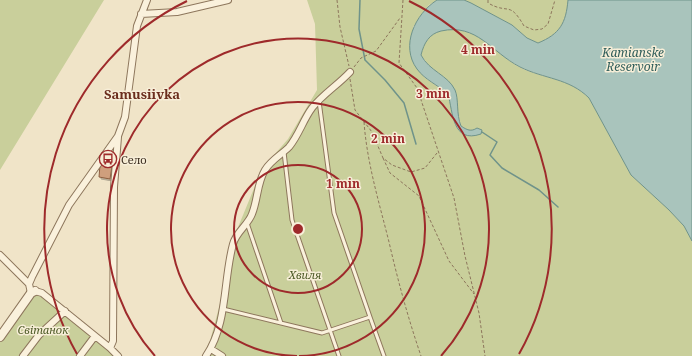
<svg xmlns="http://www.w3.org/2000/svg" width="692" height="356" viewBox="0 0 692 356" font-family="'Noto Serif',serif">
  <defs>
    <filter id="shadow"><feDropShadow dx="2" dy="2" stdDeviation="0" flood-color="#0004"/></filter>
  </defs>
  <rect width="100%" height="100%" fill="#f0e4c8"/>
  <path fill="#c9cf9b" d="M0,0H104L0,170Z
    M307,0H437L429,5L413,27L424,77L448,94C453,110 452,131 470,136L472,131L466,130L461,126L456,107L457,101L444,77L431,69L421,55C424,41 430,33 444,30C478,23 495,56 523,69C546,79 570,79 589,98L631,175L669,210L684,226L692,241V356H202L210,341L221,300L227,254L262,169L288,139L317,90L315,24Z
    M464,0H568C566,23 560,34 538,43L527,38L512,25Z
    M36,293L65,311L122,356H0V331L6,334Z"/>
  <path fill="#a9c4bc" stroke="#6f938a" d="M437,0H464L471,3L512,25L527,38L538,43C560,34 566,23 568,0H692V241L684,226L669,210L631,175L589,98C569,78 544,79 520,67C491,52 477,23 441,31C429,34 424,43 421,55C429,71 448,75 455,90C459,99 456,114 461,126C467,130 471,132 477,128L482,130L481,134C452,144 453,112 448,94C438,85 425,80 417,69C400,46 415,14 437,0Z"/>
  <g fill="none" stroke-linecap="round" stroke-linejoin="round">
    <path stroke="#6f938a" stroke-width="1.5" d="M360,0L359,29L365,60L385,80L404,103L416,144
      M482,132L497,142L490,155L502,168L539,190L558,207"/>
  </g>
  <path fill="#cf9f7d" stroke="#8d5f41" filter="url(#shadow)" d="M100,165L112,166L110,179L99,177Z"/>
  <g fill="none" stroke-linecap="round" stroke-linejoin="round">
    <defs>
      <path id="service" d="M284,152L292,220L339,356
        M247,223L281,323
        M223,309L322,333L370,317L334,213L319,101
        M370,317L384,356"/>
      <path id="minor" d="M141,14L177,12L228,0
        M0,255L29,284
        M35,291L42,293L110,348L113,341L114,187L118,137
        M31,293L29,284L32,277L69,205L118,136L125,117L137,26L147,0
        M110,348L118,356
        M211,349L222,356
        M23,356L39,335L65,311
        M80,356L95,336
        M206,356C228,323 223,281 233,244C236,232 248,225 252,214C258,199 257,183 265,170C271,160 281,155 289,147C299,135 303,120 312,108C323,94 338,85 350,72"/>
      <path id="tertiary" d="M0,337L31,293L35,291"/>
    </defs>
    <use href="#service" stroke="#8d765c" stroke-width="5"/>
    <use href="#minor" stroke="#8d765c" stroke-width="8"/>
    <use href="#tertiary" stroke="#8d765c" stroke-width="10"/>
    <path stroke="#8d765c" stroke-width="1" stroke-dasharray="3 2" stroke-linecap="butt" d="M337,0L340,27L349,66
      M403,0L399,63L417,88L454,198L465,256L479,313L485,356
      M488,0V3C509,15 509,0 524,26L534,30L542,29L548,24L555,0
      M354,67L361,58L376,51L400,18
      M350,79L355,110L372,132L383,158L392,165L411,172L425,168L437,153
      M364,122C367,163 379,202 389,242C398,281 408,318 421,356
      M383,158L390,173L419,196L449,261L474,294"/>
    <use href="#service" stroke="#faf1dc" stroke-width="3"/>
    <use href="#minor" stroke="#faf1dc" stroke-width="6"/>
    <use href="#tertiary" stroke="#faf1dc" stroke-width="8"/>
  </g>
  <g fill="none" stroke="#9e2a2b" stroke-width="2">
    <circle cx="298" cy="229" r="64"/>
    <path d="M297 356A127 127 0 1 1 299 356"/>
    <path d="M155 356A191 191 0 1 1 441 356"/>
    <path d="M77 354A254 254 0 0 1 187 1M409 1A254 254 0 0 1 519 354"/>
  </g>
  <defs>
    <symbol id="bus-ring" viewBox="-11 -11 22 22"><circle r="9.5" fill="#f7eed8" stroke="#9e2a2b" stroke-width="1.5"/><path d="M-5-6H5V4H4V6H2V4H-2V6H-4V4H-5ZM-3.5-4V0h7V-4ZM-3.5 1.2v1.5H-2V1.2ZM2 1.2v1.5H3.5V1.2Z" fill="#9e2a2b"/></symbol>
  </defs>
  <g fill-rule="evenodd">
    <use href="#bus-ring" x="98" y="149" width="20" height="20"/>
  </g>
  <g text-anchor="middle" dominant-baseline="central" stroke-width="3" stroke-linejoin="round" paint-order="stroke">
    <g font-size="11" fill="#3d2e20" stroke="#f7eed8" text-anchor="start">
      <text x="121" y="159">Село</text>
    </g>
    <g font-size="11" font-style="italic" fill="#4d5a26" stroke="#f7eed8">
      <text x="305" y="274">Хвиля</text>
      <text x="43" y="329">Світанок</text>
    </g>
    <g font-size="12" font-style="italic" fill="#2f5d5a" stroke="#f7eed8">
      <text x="633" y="52">Kamianske<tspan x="633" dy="14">Reservoir</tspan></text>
    </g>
    <g font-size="13" font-weight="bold" fill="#6b2e1e" stroke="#f7eed8">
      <text x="142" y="94">Samusiivka</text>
    </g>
  </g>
  <circle cx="298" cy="229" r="6" fill="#9e2a2b" stroke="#f7eed8" stroke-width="2"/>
  <g font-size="12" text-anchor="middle" font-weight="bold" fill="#9e2a2b" stroke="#f7eed8" stroke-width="3" stroke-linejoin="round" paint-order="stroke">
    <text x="478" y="54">4 min</text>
    <text x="433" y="98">3 min</text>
    <text x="388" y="143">2 min</text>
    <text x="343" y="188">1 min</text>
  </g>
</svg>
